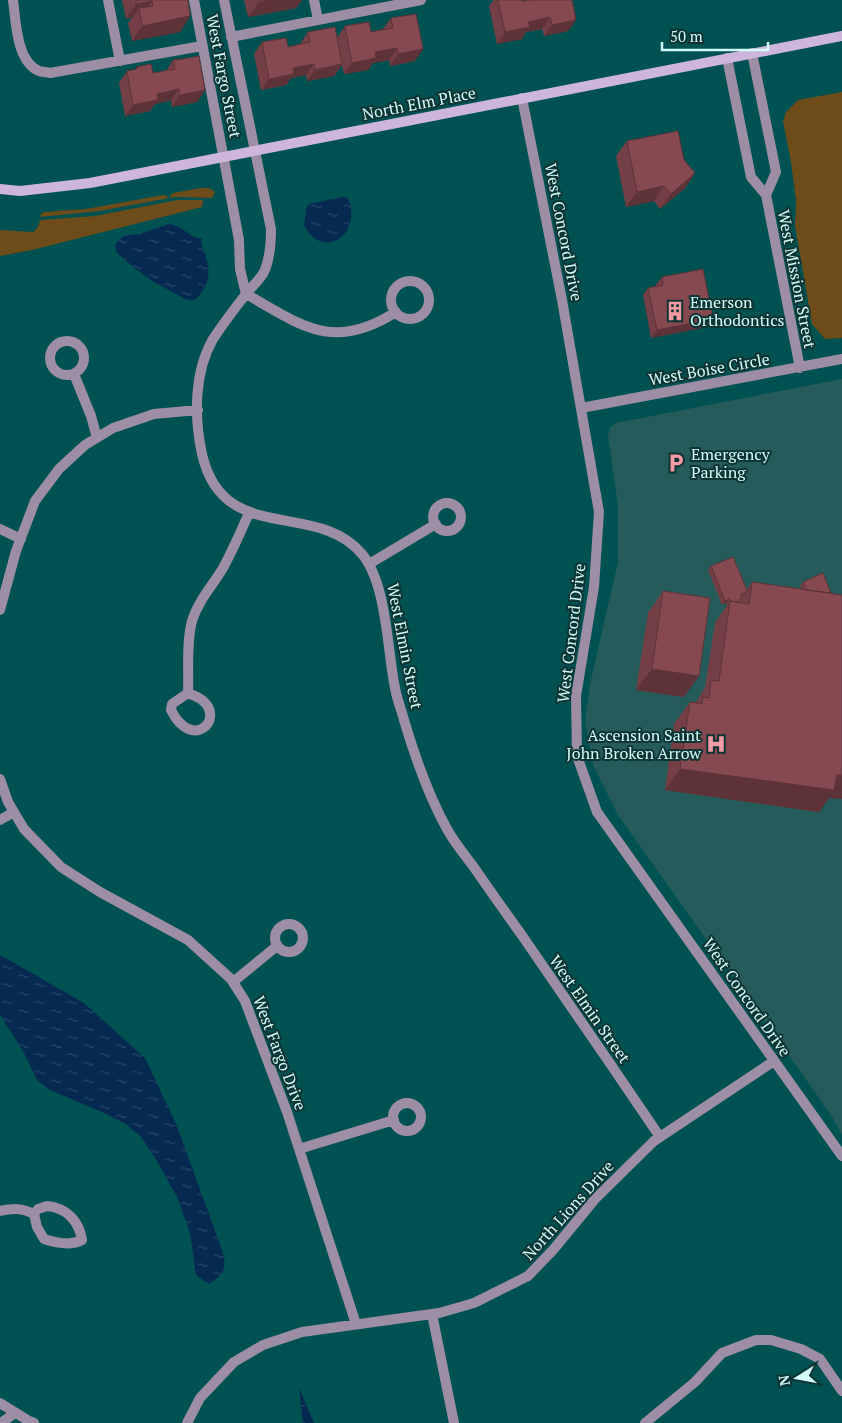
<svg xmlns="http://www.w3.org/2000/svg" width="842" height="1423" viewBox="0 0 842 1423" font-family="'PT Serif',serif">
  <defs>
    <pattern id="water-ripples" width="26" height="14" patternUnits="userSpaceOnUse" patternTransform="scale(1.25)"><rect width="26" height="14" fill="#052950"/><path d="M2 4q2-2 4 0t4 0M15 11q2-2 4 0t4 0" fill="none" stroke="#29496a"/></pattern>
  </defs>
  <rect width="100%" height="100%" fill="#005252"/>
  <path fill="#255b5a" d="M842,379V1134L829,1112L618,815L593,765L585,722L590,684L618,562V506L608,436L610,428L616,423Z"/>
  <path fill="#6e4c1a" d="M842,92V338L825,339L812,324L795,226L796,200L791,162L783,121L786,112L798,100Z
    M201,188H209L215,192L212,198L175,197L100,211L40,217L41,214L44,212L86,209L163,195L167,196L168,198L171,197V195L173,193Z
    M177,200H203L202,207L32,250L0,256V230L33,232L38,227L40,220L95,216Z"/>
  <path fill="url(#water-ripples)" d="M343,197L348,198C363,231 326,263 304,226L306,208L309,204Z
    M169,224C183,225 190,239 201,238L202,240L201,243C210,265 214,282 195,300H187L154,282L136,269L117,253L115,246L117,242L124,236L139,234Z
    M0,955L84,1003L145,1058L177,1126L221,1247C227,1267 227,1272 209,1284L196,1275L190,1233L177,1197L157,1161L141,1137L126,1124L102,1112L50,1090L37,1080L23,1051L0,1015Z
    M299,1388L314,1423H303Z"/>
  <g fill="none" stroke-linecap="round" stroke-linejoin="round">
    <path stroke="#9d8ea6" stroke-width="10" d="M13,0C16,21 16,61 39,71C42,72 47,72 50,73L202,46
      M108,0L120,61
      M194,0L239,240L240,269L246,294
      M224,0L271,229C271,243 270,259 264,272C260,280 251,287 246,294C235,308 223,324 213,339C194,372 194,417 202,454C223,547 316,499 362,554C387,584 387,649 395,688C397,699 401,709 404,720C415,757 428,795 447,829C454,842 464,854 473,866C489,889 505,912 521,934C568,1002 614,1069 660,1137
      M314,0L318,20
      M231,37L421,0
      M752,53L776,172L766,195
      M727,58L751,177L766,195L800,368
      M522,98L562,300L599,512L594,587L576,696L577,756L597,812L842,1156
      M391 300a19 19 0 1 1 38 0a19 19 0 1 1-38 0Z
      M246,294C302,326 333,352 396,312
      M50 358a17 17 0 1 1 34 0a17 17 0 1 1-34 0Z
      M74,374L91,416L97,438
      M581,408L842,359
      M433 517a14 14 0 1 1 28 0a14 14 0 1 1-28 0Z
      M0,529L21,539
      M369,564L436,524
      M0,610L16,551L35,501L59,469L85,445L113,428L154,414L198,410
      M188,693C189,670 186,644 192,621C198,601 213,585 223,568C233,550 241,531 249,513
      M188,693C192,695 198,697 202,700C226,719 192,752 171,710L172,704Z
      M0,779L8,802L24,829L61,867L100,892L188,940L231,979L245,1001L287,1112L356,1324
      M0,820L14,812
      M275 938a14 14 0 1 1 28 0a14 14 0 1 1-28 0Z
      M233,982L277,946
      M393 1117a14 14 0 1 1 28 0a14 14 0 1 1-28 0Z
      M299,1149L394,1120
      M47,1206C67,1208 79,1221 82,1240C71,1246 56,1243 44,1239L37,1227L34,1214L38,1209Z
      M0,1211C13,1208 22,1208 34,1214
      M432,1314L454,1423
      M0,1403L29,1421L34,1423
      M1,1423L15,1413
      M187,1423L200,1398L234,1362L263,1345L302,1332L439,1313L474,1303L528,1276L553,1250L595,1199L654,1141L774,1061
      M645,1423L695,1382L722,1353L756,1340H771L801,1349L820,1359L842,1391"/>
    <path stroke="#ceb5db" stroke-width="10" d="M0,189L20,191L90,183L842,36"/>
  </g>
  <path fill="#733f45" d="M122,0H188L190,16L180,32L132,41L128,23L133,17L126,19Z
    M244,0H302L296,8L248,17Z
    M494,0H523V1L530,0L568,31L544,36L542,29L526,32L522,39L497,44L489,6Z
    M391,18L415,61L390,66L389,60L373,63L368,70L344,74L342,65L334,76L307,81L306,75L291,78L286,85L261,90L254,54L262,42L288,47L300,44L308,32L337,38L345,26L371,32L383,29Z
    M173,60H177L205,90L197,102L172,107L171,100L155,104L150,111L125,116L119,83L127,71L135,70L137,67L153,73L166,71Z
    M627,141L684,160L695,173L685,188L660,209L654,201L626,207L616,156Z
    M662,277L707,327L651,338L643,295L648,288L656,286V285Z
    M711,566L747,590L752,582L802,589L800,586L803,582L823,573L829,798L819,812L665,790L674,724L690,702L696,703V702L705,688L715,623L727,605L726,603L722,605L708,570Z
    M663,591L684,697L636,690L648,613Z"/>
  <path fill="#5e3338" d="M271,0H302L296,8L248,17L259,2Z
    M152,1L142,16L139,8L133,17L126,19L136,4Z
    M190,16L180,32L132,41L142,26Z
    M550,17L542,29L526,32L522,39L497,44L505,32L528,22Z
    M576,20L568,31L544,36L552,25Z
    M397,48L389,60L373,63L368,70L344,74L352,63L375,52Z
    M423,49L415,61L390,66L398,54Z
    M314,64L306,75L291,78L286,85L261,90L269,79L293,68Z
    M342,64L334,76L307,81L315,70Z
    M179,89L171,100L155,104L150,111L125,116L133,105L157,94Z
    M205,90L197,102L172,107L180,95Z
    M695,173L685,188L660,209L671,194Z
    M664,186L654,201L626,207L637,192Z
    M713,319L707,327L651,338L657,330Z
    M729,599L726,603L722,605L725,601Z
    M652,669L699,676L684,697L636,690Z
    M680,769L842,775V799L829,798L819,812L665,790Z"/>
  <path fill="#864950" stroke="#5e3338" d="M136,0H188L190,16L142,26L139,8L153,6L152,1L136,4Z
    M258,0H271L259,2Z
    M498,0H523V1L530,0H572L576,20L552,25L550,17L528,22L530,27L505,32Z
    M416,14L423,49L398,54L397,48L375,52L376,58L352,63L345,26L369,22L371,32L393,28L391,18Z
    M335,27L342,64L315,70L314,64L293,68L294,74L269,79L262,42L286,38L288,47L310,42L308,32Z
    M199,56L205,90L180,95L179,89L157,94L158,100L133,105L127,71L137,69V67L151,64L153,73L175,69L173,60L177,59V60Z
    M678,131L684,160L695,173L671,194L664,186L637,192L627,141Z
    M703,269L713,319L657,330L648,288L663,285L662,277Z
    M733,557L747,590L745,593L741,594L742,597L739,600V602L730,601L729,599L725,601L711,566Z
    M823,573L831,593L806,590L803,582Z
    M752,582L842,595V775H837L834,790L680,769L690,702L702,704L703,697L709,698L711,680L719,681L730,601L749,604Z
    M663,591L710,598L699,676L652,669Z"/>
  <defs>
    <symbol id="building-bare" viewBox="-9 -9 18 18"><path d="M-4-6H4V6H1V3H-1V6H-4ZM-2.5-4.3h1.7v1.8h-1.7ZM.8-4.3h1.7v1.8H.8ZM-2.5-1h1.7V.8h-1.7ZM.8-1h1.7V.8H.8Z" fill="#f49aa2" stroke="#0d3433" stroke-width="2.5" paint-order="stroke"/></symbol>
    <symbol id="parking-bare" viewBox="-9 -9 18 18"><path d="M-3.5-5.5H1a3.5 3.5 0 0 1 0 7H-1V5.5H-3.5ZM-1-3.4V-.6H.8a1.4 1.4 0 0 0 0-2.8Z" fill="#f49aa2" stroke="#0d3433" stroke-width="2.5" paint-order="stroke"/></symbol>
    <symbol id="hospital-bare" viewBox="-9 -9 18 18"><path d="M-5-5h3v3.5h4V-5h3V5h-3V1.5h-4V5h-3Z" fill="#f49aa2" stroke="#0d3433" stroke-width="2.5" paint-order="stroke"/></symbol>
  </defs>
  <g fill-rule="evenodd">
    <use href="#building-bare" x="661" y="297" width="28" height="28"/>
    <use href="#parking-bare" x="662" y="449" width="28" height="28"/>
    <use href="#hospital-bare" x="702" y="730" width="28" height="28"/>
  </g>
  <g text-anchor="middle" dominant-baseline="central" stroke-width="4" stroke-linejoin="round" paint-order="stroke">
    <g font-size="16" fill="#d3fdfb" stroke="#0d3433">
      <text transform="translate(224 76) rotate(79)">West Fargo Street</text>
      <text transform="translate(419 103) rotate(-11)">North Elm Place</text>
      <text transform="translate(564 232) rotate(79)">West Concord Drive</text>
      <text transform="translate(797 279) rotate(79)">West Mission Street</text>
      <text transform="translate(709 369) rotate(-10)">West Boise Circle</text>
      <text transform="translate(571 633) rotate(-83)">West Concord Drive</text>
      <text transform="translate(405 646) rotate(79)">West Elmin Street</text>
      <text transform="translate(747 997) rotate(55)">West Concord Drive</text>
      <text transform="translate(590 1009) rotate(55)">West Elmin Street</text>
      <text transform="translate(280 1053) rotate(69)">West Fargo Drive</text>
      <text transform="translate(568 1210) rotate(-48)">North Lions Drive</text>
    </g>
    <g font-size="16" fill="#d3fdfb" stroke="#0d3433" text-anchor="start">
      <text x="690" y="302">Emerson<tspan x="690" dy="18">Orthodontics</tspan></text>
      <text x="691" y="454">Emergency<tspan x="691" dy="18">Parking</tspan></text>
      <text x="701" y="735" text-anchor="end">Ascension Saint<tspan x="701" dy="18">John Broken Arrow</tspan></text>
    </g>
  </g>
  <g transform="translate(797 1378) rotate(259)" stroke="#0d3433" stroke-width="4" paint-order="stroke">
  <path d="M0-4L9 19L0 12L-9 19Z" fill="#d3fdfb"/>
  <text y="-8" font-size="14" font-weight="bold" text-anchor="middle" fill="#d3fdfb">N</text>
  </g>
  <path d="M662 42v8h106v-8" fill="none" stroke="#d3fdfb" stroke-width="2.5"/>
  <text x="670" y="42" font-size="15" fill="#d3fdfb" stroke="#0d3433" stroke-width="4" paint-order="stroke">50 m</text>
</svg>
